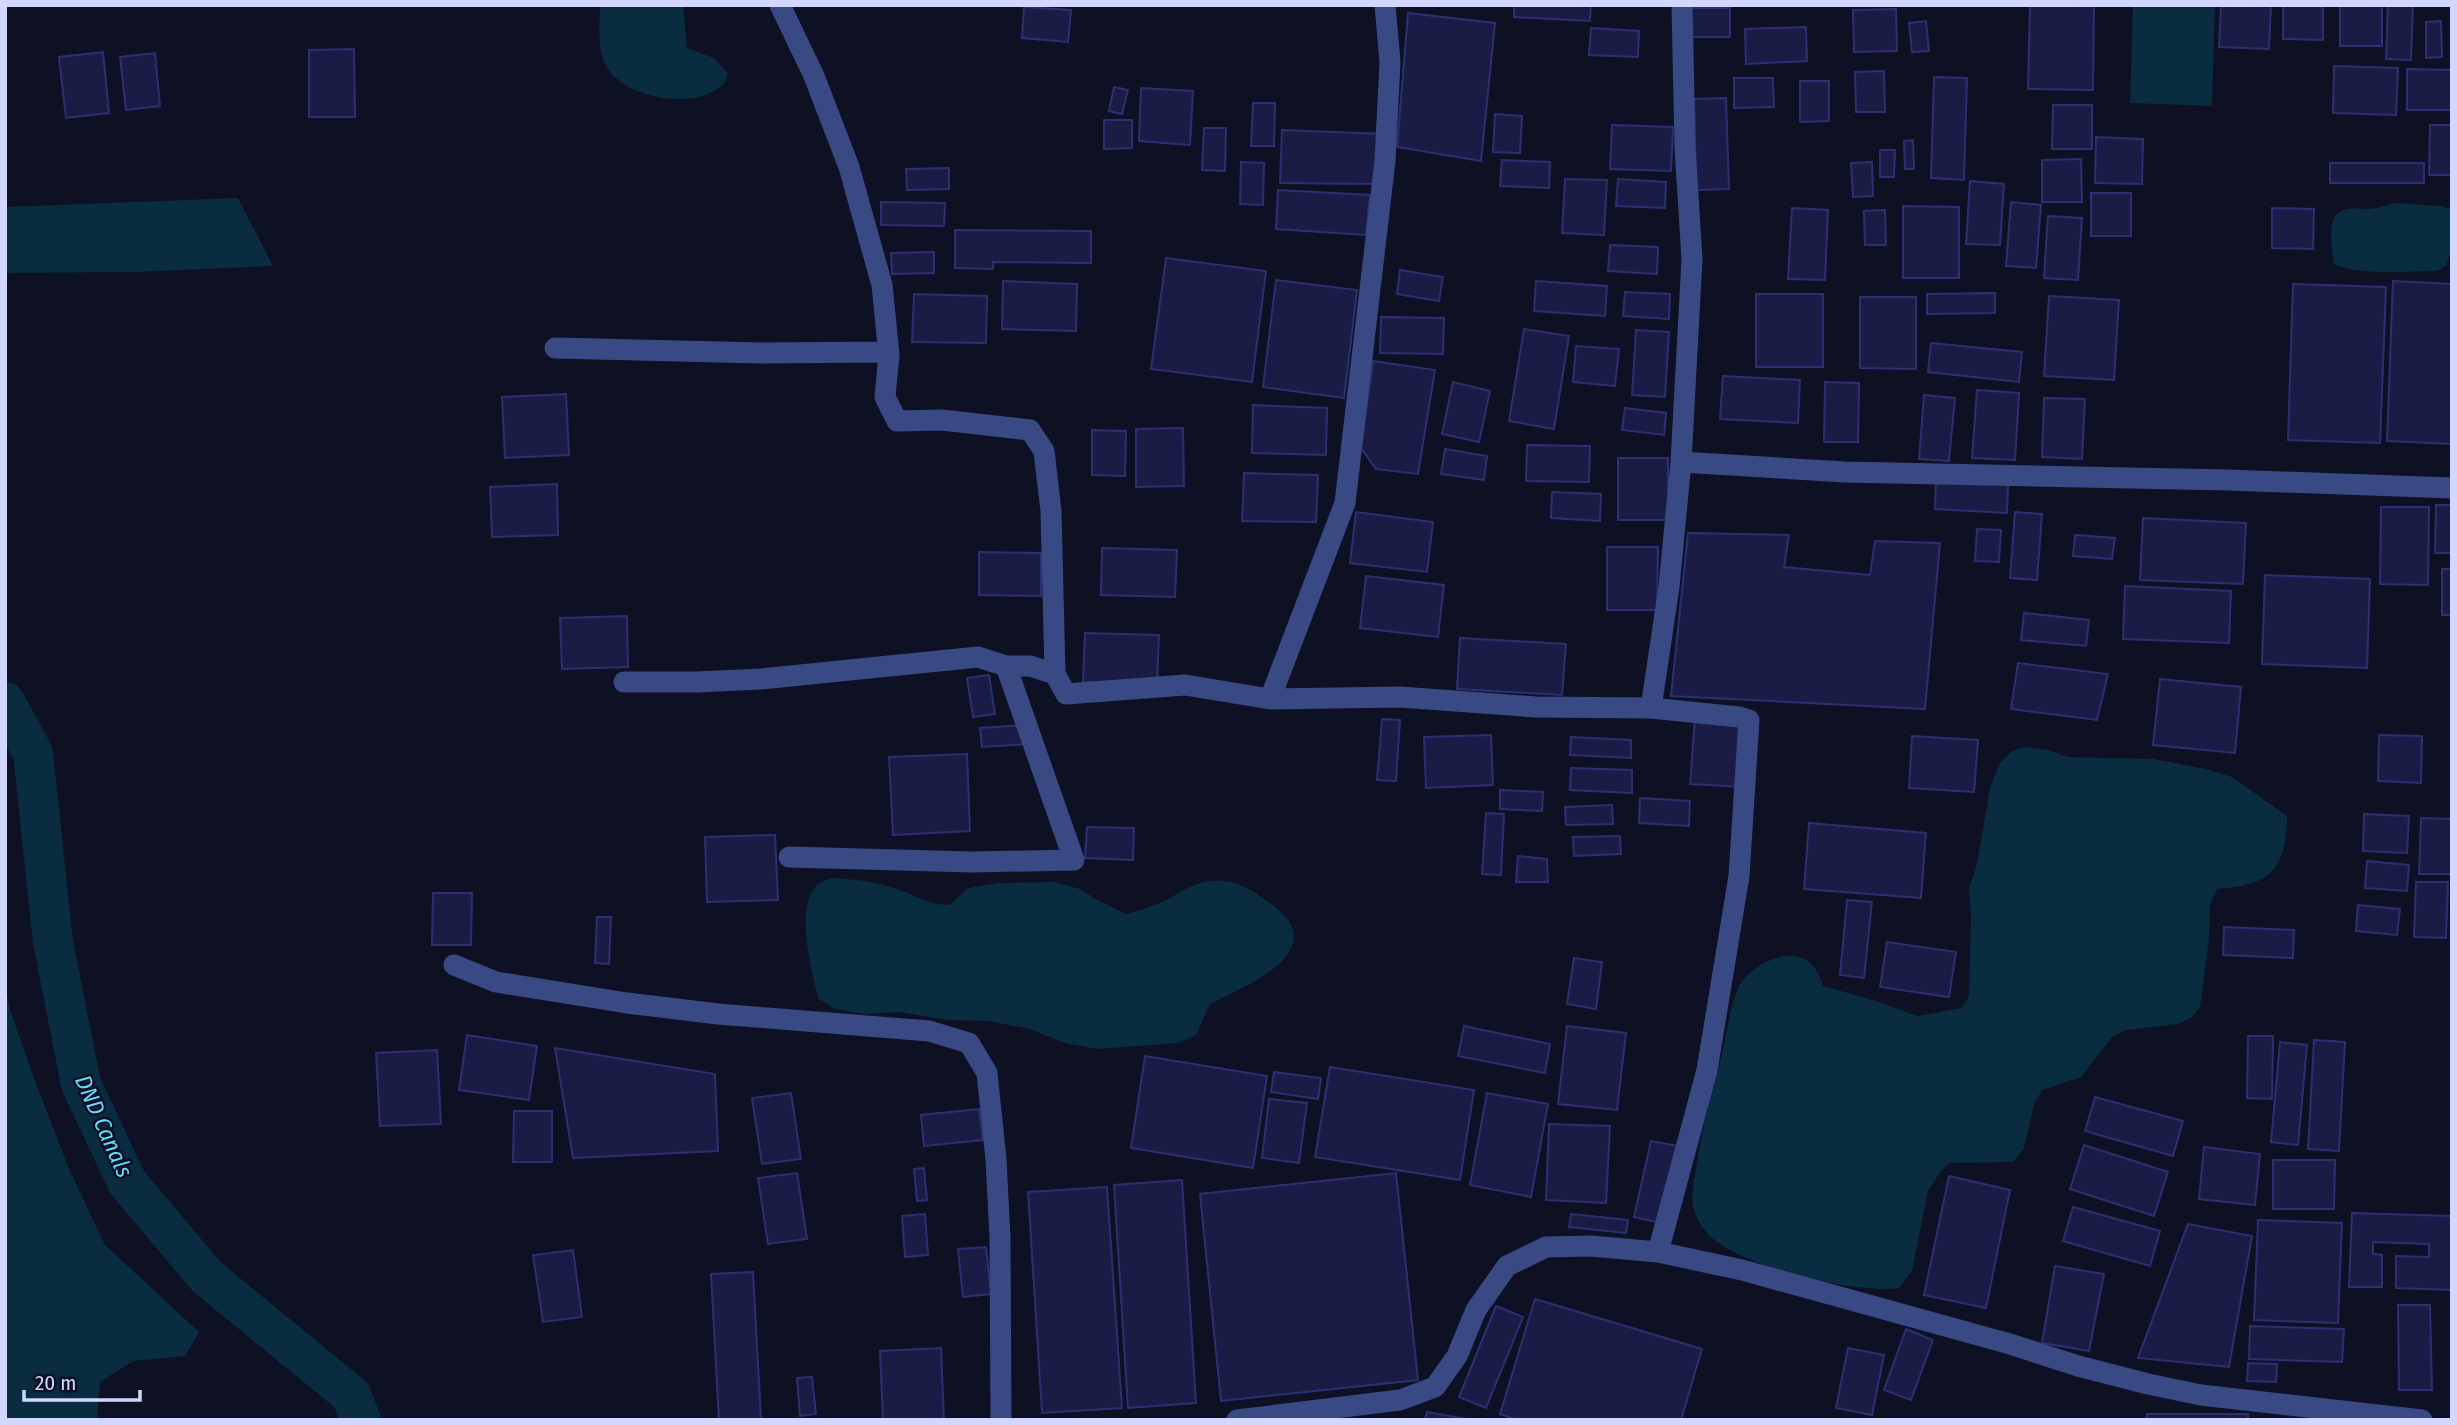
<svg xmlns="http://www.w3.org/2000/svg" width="2457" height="1425" viewBox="0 0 2457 1425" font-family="'Fira Sans Condensed',sans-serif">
  <rect width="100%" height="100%" fill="#0e1024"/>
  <path fill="#092c41" d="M600,5H683L687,48L714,58L728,74L724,84C717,89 709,95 700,97C670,104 620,94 605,64C597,48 600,23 600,5Z
    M2133,5H2215L2212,106L2130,103Z
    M238,198L273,266L135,272L5,273V207Z
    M2396,203L2440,206L2452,209V248L2446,266L2436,271C2406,271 2361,276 2334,264C2332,250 2326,219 2341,211C2349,207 2360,209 2369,209C2378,208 2387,205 2396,203Z
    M2025,747L2048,750L2068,757L2153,759L2206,769L2232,777L2287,816C2286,870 2271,885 2217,889L2210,905L2209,939L2200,1007L2191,1018L2177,1024L2127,1030L2113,1036L2081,1077L2042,1090L2034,1104L2024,1148L2013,1162L1950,1163L1941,1171L1928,1191L1912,1271L1899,1288C1855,1294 1757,1269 1720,1244C1707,1236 1696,1221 1693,1206C1691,1195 1694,1180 1696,1169C1701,1135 1708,1103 1718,1070C1724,1050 1731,996 1741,983C1755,962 1795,943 1814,967C1818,972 1821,980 1823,986L1880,1002L1917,1016L1962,1008L1969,996L1971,915L1969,889L1977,864L1990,788L2000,763L2012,751Z
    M831,878C855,879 880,882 902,891C921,898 928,904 949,905L968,888L999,883L1054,882L1080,889L1097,900L1126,914C1138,911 1150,907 1162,902C1177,895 1193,882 1211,881C1237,879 1249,888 1270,903C1336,950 1248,985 1210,1004L1196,1035L1178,1043L1098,1049L1064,1043L1030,1029L988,1021L947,1020L900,1012L863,1014L846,1011L834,1009L818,998C812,970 794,909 817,885C821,882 826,880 831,878Z
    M5,986L11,1013L37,1086L69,1169L105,1245L199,1332L185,1356L133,1361L100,1382L97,1420H5Z"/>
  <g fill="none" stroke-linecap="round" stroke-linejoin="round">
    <path stroke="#092c41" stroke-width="40" d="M5,702L33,753L53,942L81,1084L127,1182L207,1277L351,1395L361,1420"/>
  </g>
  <path fill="#1a1c45" stroke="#2c3071" stroke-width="2" d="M1514,5H1591L1590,21L1514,17Z
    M2030,5H2094L2093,90L2028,89Z
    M2221,5H2271L2269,49L2219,47Z
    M2283,5H2323V40L2283,39Z
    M2340,5H2382V46H2340Z
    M2388,5H2413L2411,60L2386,59Z
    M1024,7L1071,10L1068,42L1022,38Z
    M1691,8H1730V37H1691Z
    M1896,9L1897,51L1854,52L1853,10Z
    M1408,13L1495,23L1481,161L1397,147Z
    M1926,21L1929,51L1912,52L1909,23Z
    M2441,21L2442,57L2426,58V22Z
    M1806,27L1807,61L1746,64L1745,29Z
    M1591,28L1639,31L1638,57L1589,55Z
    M354,49L355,117H309V50Z
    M103,52L109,113L66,118L59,57Z
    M155,53L160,106L126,110L120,57Z
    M2334,66L2398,68L2396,115L2333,113Z
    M2407,69L2452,70V110H2407Z
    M1884,71L1885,112H1856L1855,72Z
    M1934,77L1967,78L1964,180L1931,178Z
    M1734,78H1773L1774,107L1734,108Z
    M1800,81H1829V121L1800,122Z
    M1114,87L1128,90L1122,114L1109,111Z
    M1141,88L1193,91L1190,145L1139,141Z
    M1726,98L1729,189L1696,190L1694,99Z
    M1253,103H1275L1274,146H1251Z
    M2053,105H2092V149H2052Z
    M1495,114L1522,116L1520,153L1493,152Z
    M1104,120H1132V148L1104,149Z
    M1612,125L1673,127L1671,171L1610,169Z
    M2430,125H2452L2451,175H2429Z
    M1204,128H1226L1225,171L1202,170Z
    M1282,130L1384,134L1374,184L1280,183Z
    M2096,137L2143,139L2142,184L2095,183Z
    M1913,140L1914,169H1905L1904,141Z
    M1880,150H1895L1894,177H1880Z
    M2081,159L2082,202H2042V160Z
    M1502,160L1550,162L1549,188L1500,186Z
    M1241,162L1264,163L1263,205L1240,204Z
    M1872,162L1873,196L1853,197L1851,163Z
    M2330,163H2424V183H2330Z
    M949,168V189L907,190L906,169Z
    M1565,179L1607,180L1604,235L1562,233Z
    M1618,179L1666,182L1665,208L1616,206Z
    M1970,181L2004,184L2000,245L1966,244Z
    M1278,190L1370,195L1366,235L1276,229Z
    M2091,193H2131V236H2091Z
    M881,202L945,203L944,226L881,225Z
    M2011,202L2041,205L2036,268L2006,266Z
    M1903,206L1959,207V278H1903Z
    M1792,208L1828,210L1825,280L1788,279Z
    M2272,208L2314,209L2313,249L2272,248Z
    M1885,210L1886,245H1865L1864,211Z
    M2048,216L2082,218L2078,280L2044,278Z
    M955,230L1091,231V263L993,262V269L955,268Z
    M1610,245L1658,247L1657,274L1608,271Z
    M934,252V273L892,274L891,253Z
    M1166,258L1266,271L1252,382L1151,369Z
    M1400,270L1443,277L1439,301L1397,294Z
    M1276,280L1357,290L1344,398L1263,387Z
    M1003,281L1077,284L1076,331L1002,329Z
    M1536,281L1607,286L1605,316L1534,311Z
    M2393,281L2452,284V444L2387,441Z
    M2293,284L2386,287L2380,443L2288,440Z
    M1625,292L1670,294L1669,319L1623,316Z
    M1995,293V313L1927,314V294Z
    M914,294L987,296L986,343L912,342Z
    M1756,294H1823V367H1756Z
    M2049,296L2119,300L2114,380L2044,376Z
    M1860,297H1916V369L1860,368Z
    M1381,317L1444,318L1443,354L1380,353Z
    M1524,329L1569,336L1554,429L1509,421Z
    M1636,330L1669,332L1665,397L1632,395Z
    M1931,343L2022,352L2019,382L1928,372Z
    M1576,346L1619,349L1615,386L1573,382Z
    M1373,361L1435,370L1418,474L1376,469L1361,448Z
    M1723,376L1800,380L1798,423L1720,419Z
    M1453,382L1490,391L1479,442L1442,434Z
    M1825,382L1859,383L1858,442H1824Z
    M1977,390L2019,393L2015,460L1972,458Z
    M566,394L569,455L505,458L502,397Z
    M1924,395L1955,398L1949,461L1919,459Z
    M2044,398L2085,399L2082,459L2042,457Z
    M1253,405L1327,408L1326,455L1252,453Z
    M1625,408L1666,413L1664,435L1622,430Z
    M1183,428L1184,486L1136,487V429Z
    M1092,430L1126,431L1125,476L1092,475Z
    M1527,445L1590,446L1589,482L1526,481Z
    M1445,449L1487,456L1484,480L1441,474Z
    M1618,458H1668V520H1618Z
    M1244,473L1318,475L1316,522L1242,521Z
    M1936,480L2008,484L2007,513L1935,509Z
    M557,484L558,535L492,537L490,487Z
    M1552,492L1601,494L1600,521L1551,518Z
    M2436,505H2452V553H2435Z
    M2381,507H2429L2428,585L2380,584Z
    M1356,512L1433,522L1427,572L1350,563Z
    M2015,512L2042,514L2037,580L2010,578Z
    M2143,518L2246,523L2243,584L2140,580Z
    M1977,529L2001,530L1999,562L1975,561Z
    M1688,533L1789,535L1784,567L1870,575L1875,541L1940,543L1925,709L1671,696Z
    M2075,535L2115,538L2112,559L2073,556Z
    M1607,547H1658L1657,610H1607Z
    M1102,548L1177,550L1175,597L1101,595Z
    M979,552L1041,553V596L979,595Z
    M2442,569H2452V615H2442Z
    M2265,575L2370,579L2367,668L2262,664Z
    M1366,576L1444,585L1438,637L1360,628Z
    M2125,586L2231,591L2229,643L2123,639Z
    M2024,613L2089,620L2086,646L2021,640Z
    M627,616L628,667L562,669L560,618Z
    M1085,633L1159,635L1157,683L1083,682Z
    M1460,638L1566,644L1562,695L1457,689Z
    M2018,663L2108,674L2097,720L2011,709Z
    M989,675L995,714L973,717L967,678Z
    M2160,679L2241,687L2235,753L2153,745Z
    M1695,717L1746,721L1742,787L1690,784Z
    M1382,719L1400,720L1396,781L1377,780Z
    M1026,725L1028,744L982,747L980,728Z
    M1491,735L1493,785L1426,788L1424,737Z
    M2379,735L2422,736L2421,783L2378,781Z
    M1912,736L1978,740L1974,792L1909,788Z
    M1571,737L1631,740V758L1570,755Z
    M967,754L970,831L893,835L889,757Z
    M1571,768L1632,770V793L1570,790Z
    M1500,790L1543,792L1542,811L1500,809Z
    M1640,798L1690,801L1689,826L1639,823Z
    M1612,805L1613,824L1566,825L1565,807Z
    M1486,813L1504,814L1501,875L1482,874Z
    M2364,814L2409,816L2407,853L2363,851Z
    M2421,818L2452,819L2451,874H2419Z
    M1809,823L1926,833L1921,898L1804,889Z
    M1087,827L1134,828L1133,860L1085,858Z
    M775,835L778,900L707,902L705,837Z
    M1620,836L1621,854L1574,856L1573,837Z
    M1518,856L1547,859L1548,882H1516Z
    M2367,861L2409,865L2407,891L2365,888Z
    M2416,882H2448L2446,938L2414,937Z
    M433,893H472L471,945H432Z
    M1847,900L1872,902L1864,978L1840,975Z
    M2358,905L2400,909L2397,935L2356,931Z
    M597,917H611L609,964L595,963Z
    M2224,927L2294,930L2293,958L2223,955Z
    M1887,942L1956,952L1949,997L1880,987Z
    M1574,958L1602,962L1596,1009L1567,1004Z
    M1464,1026L1550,1044L1545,1073L1458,1056Z
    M1567,1026L1626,1033L1617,1110L1558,1104Z
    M467,1035L537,1046L529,1100L459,1090Z
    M2248,1036H2273L2272,1099L2247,1098Z
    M2314,1040L2345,1042L2339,1151L2308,1149Z
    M2280,1042L2307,1045L2298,1145L2271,1142Z
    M555,1048L715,1074L718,1151L573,1158Z
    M437,1050L441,1124L380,1126L376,1053Z
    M1145,1056L1267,1076L1253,1168L1131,1148Z
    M1330,1067L1474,1090L1460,1180L1315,1157Z
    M1274,1072L1321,1078L1318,1099L1271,1092Z
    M791,1093L801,1159L762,1164L752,1098Z
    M1487,1093L1548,1104L1531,1197L1470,1185Z
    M2095,1097L2183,1121L2173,1156L2085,1131Z
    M1269,1099L1307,1103L1299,1163L1262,1158Z
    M979,1109L983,1140L924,1146L921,1115Z
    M514,1111H552V1162H513Z
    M1549,1124L1610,1126L1606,1203L1546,1200Z
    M1651,1141L1678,1146L1661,1223L1634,1217Z
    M2084,1145L2168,1172L2154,1216L2070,1189Z
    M2204,1147L2260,1154L2255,1205L2199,1199Z
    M2273,1160H2335L2334,1209H2273Z
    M924,1168L927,1200L917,1201L914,1169Z
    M797,1173L807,1239L768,1244L758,1178Z
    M1396,1173L1418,1380L1221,1401L1200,1194Z
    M1949,1176L2010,1190L1986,1308L1924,1295Z
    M1182,1180L1196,1403L1128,1408L1114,1185Z
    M1107,1187L1122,1408L1042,1413L1028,1192Z
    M2073,1207L2160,1231L2150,1266L2063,1241Z
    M2352,1213L2452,1216V1290L2396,1288V1256L2429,1257V1244L2373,1242V1254L2382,1255V1287H2349Z
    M925,1214L928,1255L905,1257L902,1216Z
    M1571,1214L1628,1220L1626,1233L1569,1227Z
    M2258,1220L2342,1223L2338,1323L2254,1320Z
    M2188,1224L2252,1236L2229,1367L2138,1358Z
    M986,1247L991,1294L963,1297L958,1249Z
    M573,1250L582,1317L543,1322L533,1255Z
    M2055,1266L2104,1274L2089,1351L2042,1343Z
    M753,1272L761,1420H719L711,1274Z
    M1535,1299L1702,1349L1681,1420H1518L1500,1414Z
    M2398,1305H2430L2432,1390H2399Z
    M1496,1306L1523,1317L1486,1408L1459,1397Z
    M2250,1326L2344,1329L2342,1362L2249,1359Z
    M1906,1329L1933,1340L1911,1400L1884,1390Z
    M941,1348L944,1420H883L880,1351Z
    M1848,1348L1884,1355L1872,1415L1836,1408Z
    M2248,1363L2277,1364L2276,1382L2247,1381Z
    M812,1377L816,1414L800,1416L797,1378Z
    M1427,1412L1472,1420H1425Z
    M2147,1414H2248V1420H2147Z"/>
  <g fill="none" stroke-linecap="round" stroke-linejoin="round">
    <path stroke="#394983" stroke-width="21" d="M780,5L814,76L849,167L882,285L889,355
      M1682,5L1685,147L1692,259L1681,462L1845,472L2228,480L2452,488
      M555,348L761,353L882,352L889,355L885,397L897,421L942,420L1030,430L1044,451L1051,511L1055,674
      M624,682H697L761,679L978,657L1006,666H1030L1055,674L1066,694L1185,685L1270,699L1400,697L1536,707L1651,708L1669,587L1681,462
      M1270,699L1345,503L1385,161L1390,62L1385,5
      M1651,708L1739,717L1749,720L1739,876L1707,1070L1658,1252
      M789,857L972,862L1074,860L1006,666
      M454,965L496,982L627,1003L718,1014L929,1031L969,1043L987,1073L996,1159L1000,1238L1001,1420
      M1237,1420L1400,1400L1435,1387L1457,1356L1476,1310L1507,1266L1546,1247L1591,1246L1658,1252L1742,1270L2010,1344L2078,1366L2148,1384L2201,1395L2422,1420"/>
  </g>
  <g text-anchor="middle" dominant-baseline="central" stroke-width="5" stroke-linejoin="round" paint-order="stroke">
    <g font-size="23" font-style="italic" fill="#5fdeff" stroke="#0e1024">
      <text transform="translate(104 1126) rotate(66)">DND Canals</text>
    </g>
  </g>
  <rect width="2457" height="1425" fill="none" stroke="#d1d7ff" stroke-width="14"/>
  <path d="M24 1390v10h116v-10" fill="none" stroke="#d1d7ff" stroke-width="3.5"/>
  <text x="35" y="1390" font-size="21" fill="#d1d7ff" stroke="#0e1024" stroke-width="5" paint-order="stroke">20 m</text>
</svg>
